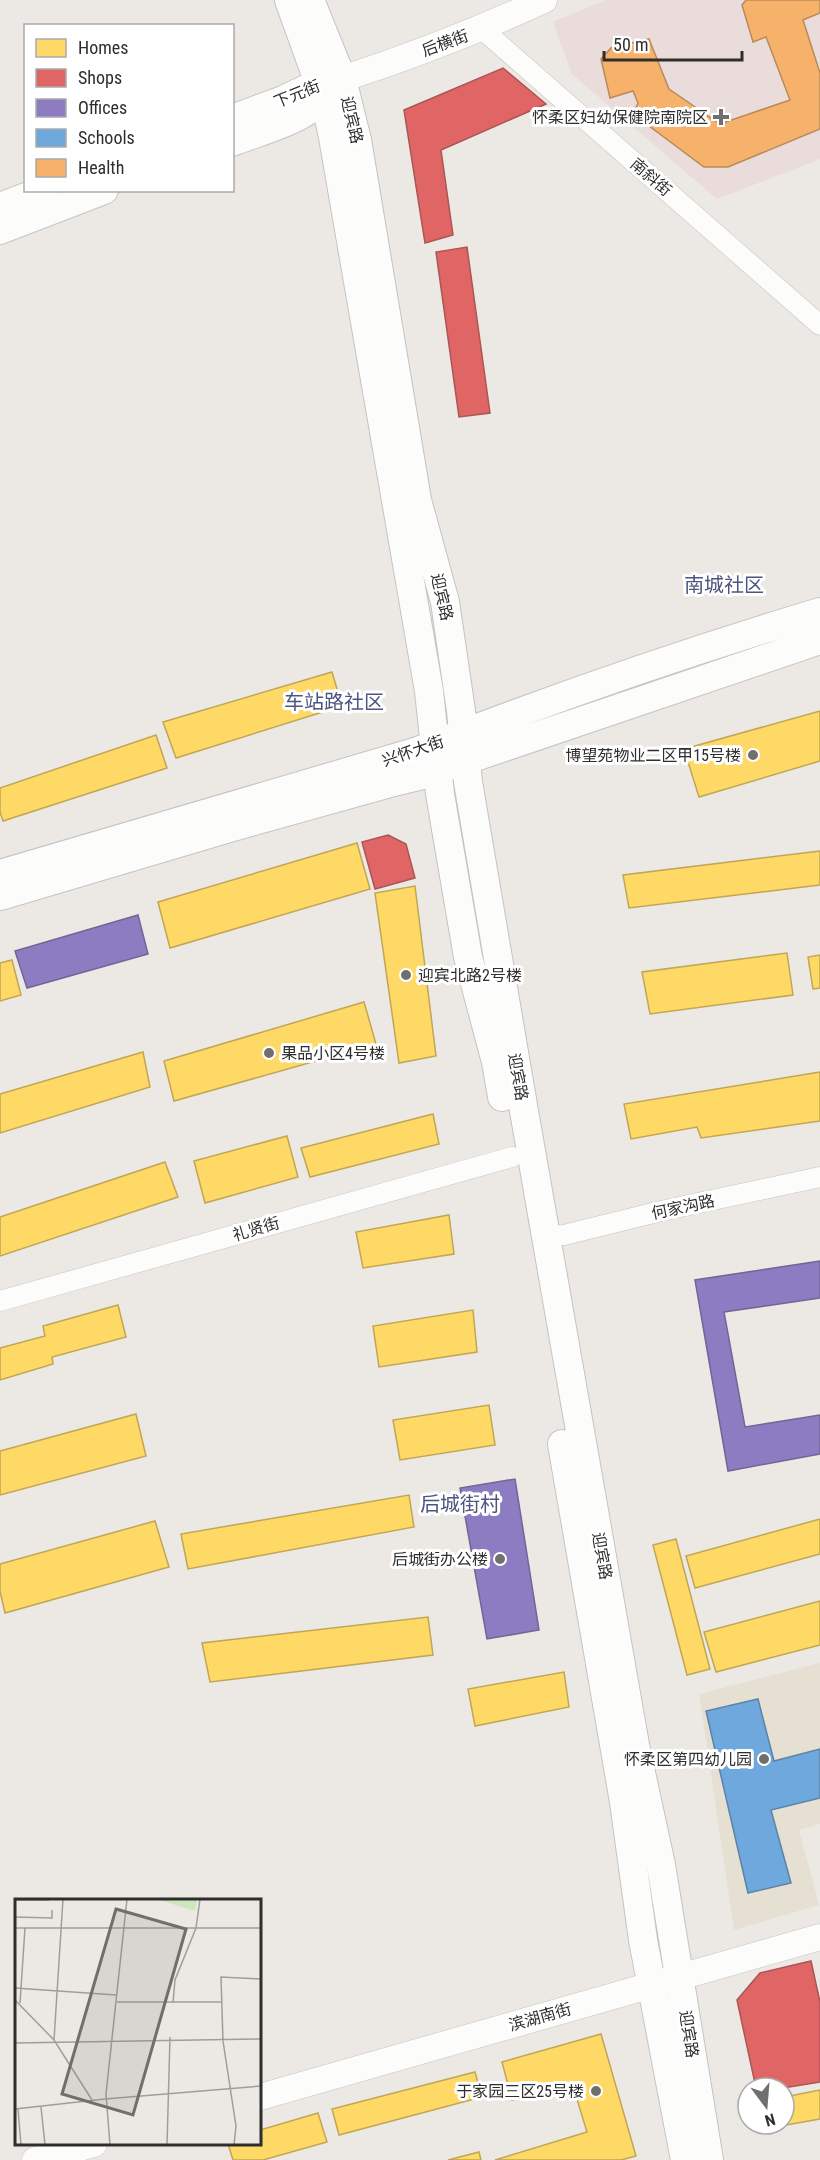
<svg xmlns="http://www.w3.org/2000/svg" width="820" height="2160" viewBox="0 0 820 2160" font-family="'Roboto Condensed','Noto Sans SC',sans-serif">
  <rect width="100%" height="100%" fill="#ece8e4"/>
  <path fill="#e6e0d3" d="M820,1663V1824L799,1830L819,1905L734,1930L699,1694Z"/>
  <path fill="#e9dcdb" d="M606,0H820V159L717,199L572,74L553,22Z"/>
  <path fill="#ffd966" stroke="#c0a655" stroke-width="1.5" d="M332,672L342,706L176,758L163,722Z
    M820,711V761L699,797L684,749Z
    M156,735L167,768L3,821L0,812V788Z
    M357,843L370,889L170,948L158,902Z
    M820,851V885L629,908L623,875Z
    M415,886L436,1056L399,1063L375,893Z
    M787,953L793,995L650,1014L642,972Z
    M820,955V988L813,989L808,957Z
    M12,960L21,995L0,1001V963Z
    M364,1002L376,1044L174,1101L164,1061Z
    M143,1052L150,1087L0,1133V1094Z
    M820,1072V1121L701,1138L697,1127L631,1139L624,1104Z
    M433,1114L439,1144L310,1177L301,1148Z
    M287,1136L298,1177L205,1203L194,1161Z
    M165,1162L178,1197L0,1256V1217Z
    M449,1215L454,1254L363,1268L356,1232Z
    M118,1305L126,1337L52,1357L53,1364L0,1380V1348L45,1336L43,1326Z
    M473,1310L477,1352L379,1367L373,1326Z
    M489,1405L495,1445L400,1460L393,1420Z
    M136,1414L146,1456L0,1495V1451Z
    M409,1495L414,1527L188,1569L181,1534Z
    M820,1519V1554L695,1588L686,1556Z
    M155,1521L169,1567L5,1613L0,1591V1564Z
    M676,1539L710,1669L687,1675L653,1545Z
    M820,1601V1645L716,1672L704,1632Z
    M428,1617L433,1655L210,1682L202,1643Z
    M564,1672L569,1707L475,1726L468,1689Z
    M601,2034L636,2156L621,2160H495L587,2132L572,2083L512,2100L502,2062Z
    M475,2072L482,2097L339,2135L332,2109Z
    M820,2090V2119L758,2130L757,2124H784V2097Z
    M318,2113L327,2142L263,2160H233L228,2144H260V2130Z
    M479,2152L481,2160H448Z"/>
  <path fill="#e06666" stroke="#ab5555" stroke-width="1.5" d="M503,68L546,104L441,150L453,235L425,243L404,110Z
    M467,247L490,413L459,417L436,252Z
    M388,835L406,844L415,878L375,889L362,842Z
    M811,1961L820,2002V2082L783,2088H756L737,2000L760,1973Z"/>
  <path fill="#8e7cc3" stroke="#716596" stroke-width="1.5" d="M138,915L148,954L27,988L15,951Z
    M820,1261V1298L724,1312L745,1427L820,1415V1454L728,1471L695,1280Z
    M515,1479L539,1630L487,1639L460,1488Z"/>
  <path fill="#6fa8dc" stroke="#5c83a8" stroke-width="1.5" d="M758,1699L774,1761L820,1749V1798L771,1810L791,1883L748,1893L706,1711Z"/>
  <path fill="#f6b26b" stroke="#ba8a59" stroke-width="1.5" d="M746,0H820V13L803,20L820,73V129L728,167H704L633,114L638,103L633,91L610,98L601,59L611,48L649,39L669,89L720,124L790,100L766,37L753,42L742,5Z"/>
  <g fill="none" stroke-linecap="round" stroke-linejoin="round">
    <defs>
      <path id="minor" d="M482,29L820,325
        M546,1236L564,1235L661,1211L820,1177
        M0,1301L512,1157"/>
      <path id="tertiary" d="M342,79C413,56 477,31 544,0
        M260,2097L820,1937
        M35,2160L94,2144"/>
      <path id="secondary" d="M289,0L325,100L333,137L429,691L440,794L468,957L496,1062L502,1097
        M310,0L342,79L357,140L417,500L445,602L461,711L468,782L524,1111L635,1745L661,1865L709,2160
        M232,119L283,100L319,83L337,80
        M232,142C269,128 310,119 335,87
        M0,207L44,190
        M0,230L104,190
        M0,874L415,752C548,700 683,653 820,612
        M0,896L229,828L390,783L419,776L820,640
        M562,1444L624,1802L643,1940L685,2160"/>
    </defs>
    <use href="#minor" stroke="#c5c4c5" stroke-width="21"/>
    <use href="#tertiary" stroke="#c5c4c5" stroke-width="27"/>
    <use href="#secondary" stroke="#c5c4c5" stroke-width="30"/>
    <use href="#minor" stroke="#fcfcfb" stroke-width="20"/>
    <use href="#tertiary" stroke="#fcfcfb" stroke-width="26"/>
    <use href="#secondary" stroke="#fcfcfb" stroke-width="28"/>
  </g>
  <g fill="#706f6e" stroke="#fff" stroke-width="2">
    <path d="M718 108h6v6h6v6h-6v6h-6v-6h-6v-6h6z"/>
    <circle cx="753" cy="755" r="6"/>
    <circle cx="406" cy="975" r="6"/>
    <circle cx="269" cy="1053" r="6"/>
    <circle cx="500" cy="1559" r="6"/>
    <circle cx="764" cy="1759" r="6"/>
    <circle cx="596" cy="2091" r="6"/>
  </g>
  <g text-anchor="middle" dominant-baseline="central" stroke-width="6" stroke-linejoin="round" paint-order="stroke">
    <g font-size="16" fill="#2e2e2e" stroke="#fff">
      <text transform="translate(445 43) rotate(-20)">后横街</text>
      <text transform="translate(297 94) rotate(-22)">下元街</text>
      <text transform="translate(352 120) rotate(77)">迎宾路</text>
      <text transform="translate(651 177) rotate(41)">南斜街</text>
      <text transform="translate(442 597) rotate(77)">迎宾路</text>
      <text transform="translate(413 751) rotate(-19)">兴怀大街</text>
      <text transform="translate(518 1077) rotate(80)">迎宾路</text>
      <text transform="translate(683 1207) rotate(-12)">何家沟路</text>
      <text transform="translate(256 1229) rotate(-16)">礼贤街</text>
      <text transform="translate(602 1556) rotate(80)">迎宾路</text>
      <text transform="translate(540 2017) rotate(-16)">滨湖南街</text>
      <text transform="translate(689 2034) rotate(81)">迎宾路</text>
    </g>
    <g font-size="16" fill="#2e2e2e" stroke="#fff" text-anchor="end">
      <text x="708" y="117">怀柔区妇幼保健院南院区</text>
      <text x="741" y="755">博望苑物业二区甲15号楼</text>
      <text x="418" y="975" text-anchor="start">迎宾北路2号楼</text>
      <text x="281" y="1053" text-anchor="start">果品小区4号楼</text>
      <text x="488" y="1559">后城街办公楼</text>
      <text x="752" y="1759">怀柔区第四幼儿园</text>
      <text x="584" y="2091">于家园三区25号楼</text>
    </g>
    <g font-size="20" fill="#4d5680" stroke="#fff">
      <text x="724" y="585">南城社区</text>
      <text x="334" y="702">车站路社区</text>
      <text x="460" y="1504">后城街村</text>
    </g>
  </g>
  <g transform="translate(15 1899)">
    <rect width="246" height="246" fill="#ece8e4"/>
    <path d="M142,0H182L180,12L151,3Z" fill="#cee6be"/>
    <path fill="none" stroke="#a09e9b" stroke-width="1.5" d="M0,1H34M0,18L37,19V11M0,29H246M0,89L101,96M0,101L39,141L77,201M102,103H206M5,104L10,29M158,104L160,81L181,29L185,0M39,141L48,0M0,144L246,140M90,200L246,187M26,208L30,246M0,210L90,200M3,210L6,246M95,246L91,195L112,0M152,246L155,138M219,246L221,227L208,142L206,78L246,80"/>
    <path fill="#706f6e" fill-opacity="0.15" stroke="#706f6e" stroke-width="3" d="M101,10L171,30L118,216L47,195Z"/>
    <rect width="246" height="246" fill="none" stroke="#2e2e2e" stroke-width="3"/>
  </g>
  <rect x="24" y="24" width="210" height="168" fill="#ffffff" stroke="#ababab" stroke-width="1.5"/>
  <rect x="36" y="39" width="30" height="18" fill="#ffd966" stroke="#ababab" stroke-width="1.5"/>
  <text x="78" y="54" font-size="18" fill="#2e2e2e">Homes</text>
  <rect x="36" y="69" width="30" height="18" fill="#e06666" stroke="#ababab" stroke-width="1.5"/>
  <text x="78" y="84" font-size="18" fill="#2e2e2e">Shops</text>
  <rect x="36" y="99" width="30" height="18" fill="#8e7cc3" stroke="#ababab" stroke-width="1.5"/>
  <text x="78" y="114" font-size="18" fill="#2e2e2e">Offices</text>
  <rect x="36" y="129" width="30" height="18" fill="#6fa8dc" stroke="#ababab" stroke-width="1.5"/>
  <text x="78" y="144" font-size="18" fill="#2e2e2e">Schools</text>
  <rect x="36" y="159" width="30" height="18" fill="#f6b26b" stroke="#ababab" stroke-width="1.5"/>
  <text x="78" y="174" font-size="18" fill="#2e2e2e">Health</text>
  <g transform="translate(766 2106) rotate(164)"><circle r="28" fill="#ffffff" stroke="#ababab" stroke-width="1.5"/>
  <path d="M0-4.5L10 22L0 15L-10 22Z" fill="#706f6e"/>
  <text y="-9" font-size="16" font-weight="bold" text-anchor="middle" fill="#2e2e2e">N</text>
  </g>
  <path d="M604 51v9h138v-9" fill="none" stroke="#2e2e2e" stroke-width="3"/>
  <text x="613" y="51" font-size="18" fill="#2e2e2e" stroke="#ffffff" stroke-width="4.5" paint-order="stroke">50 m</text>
</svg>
